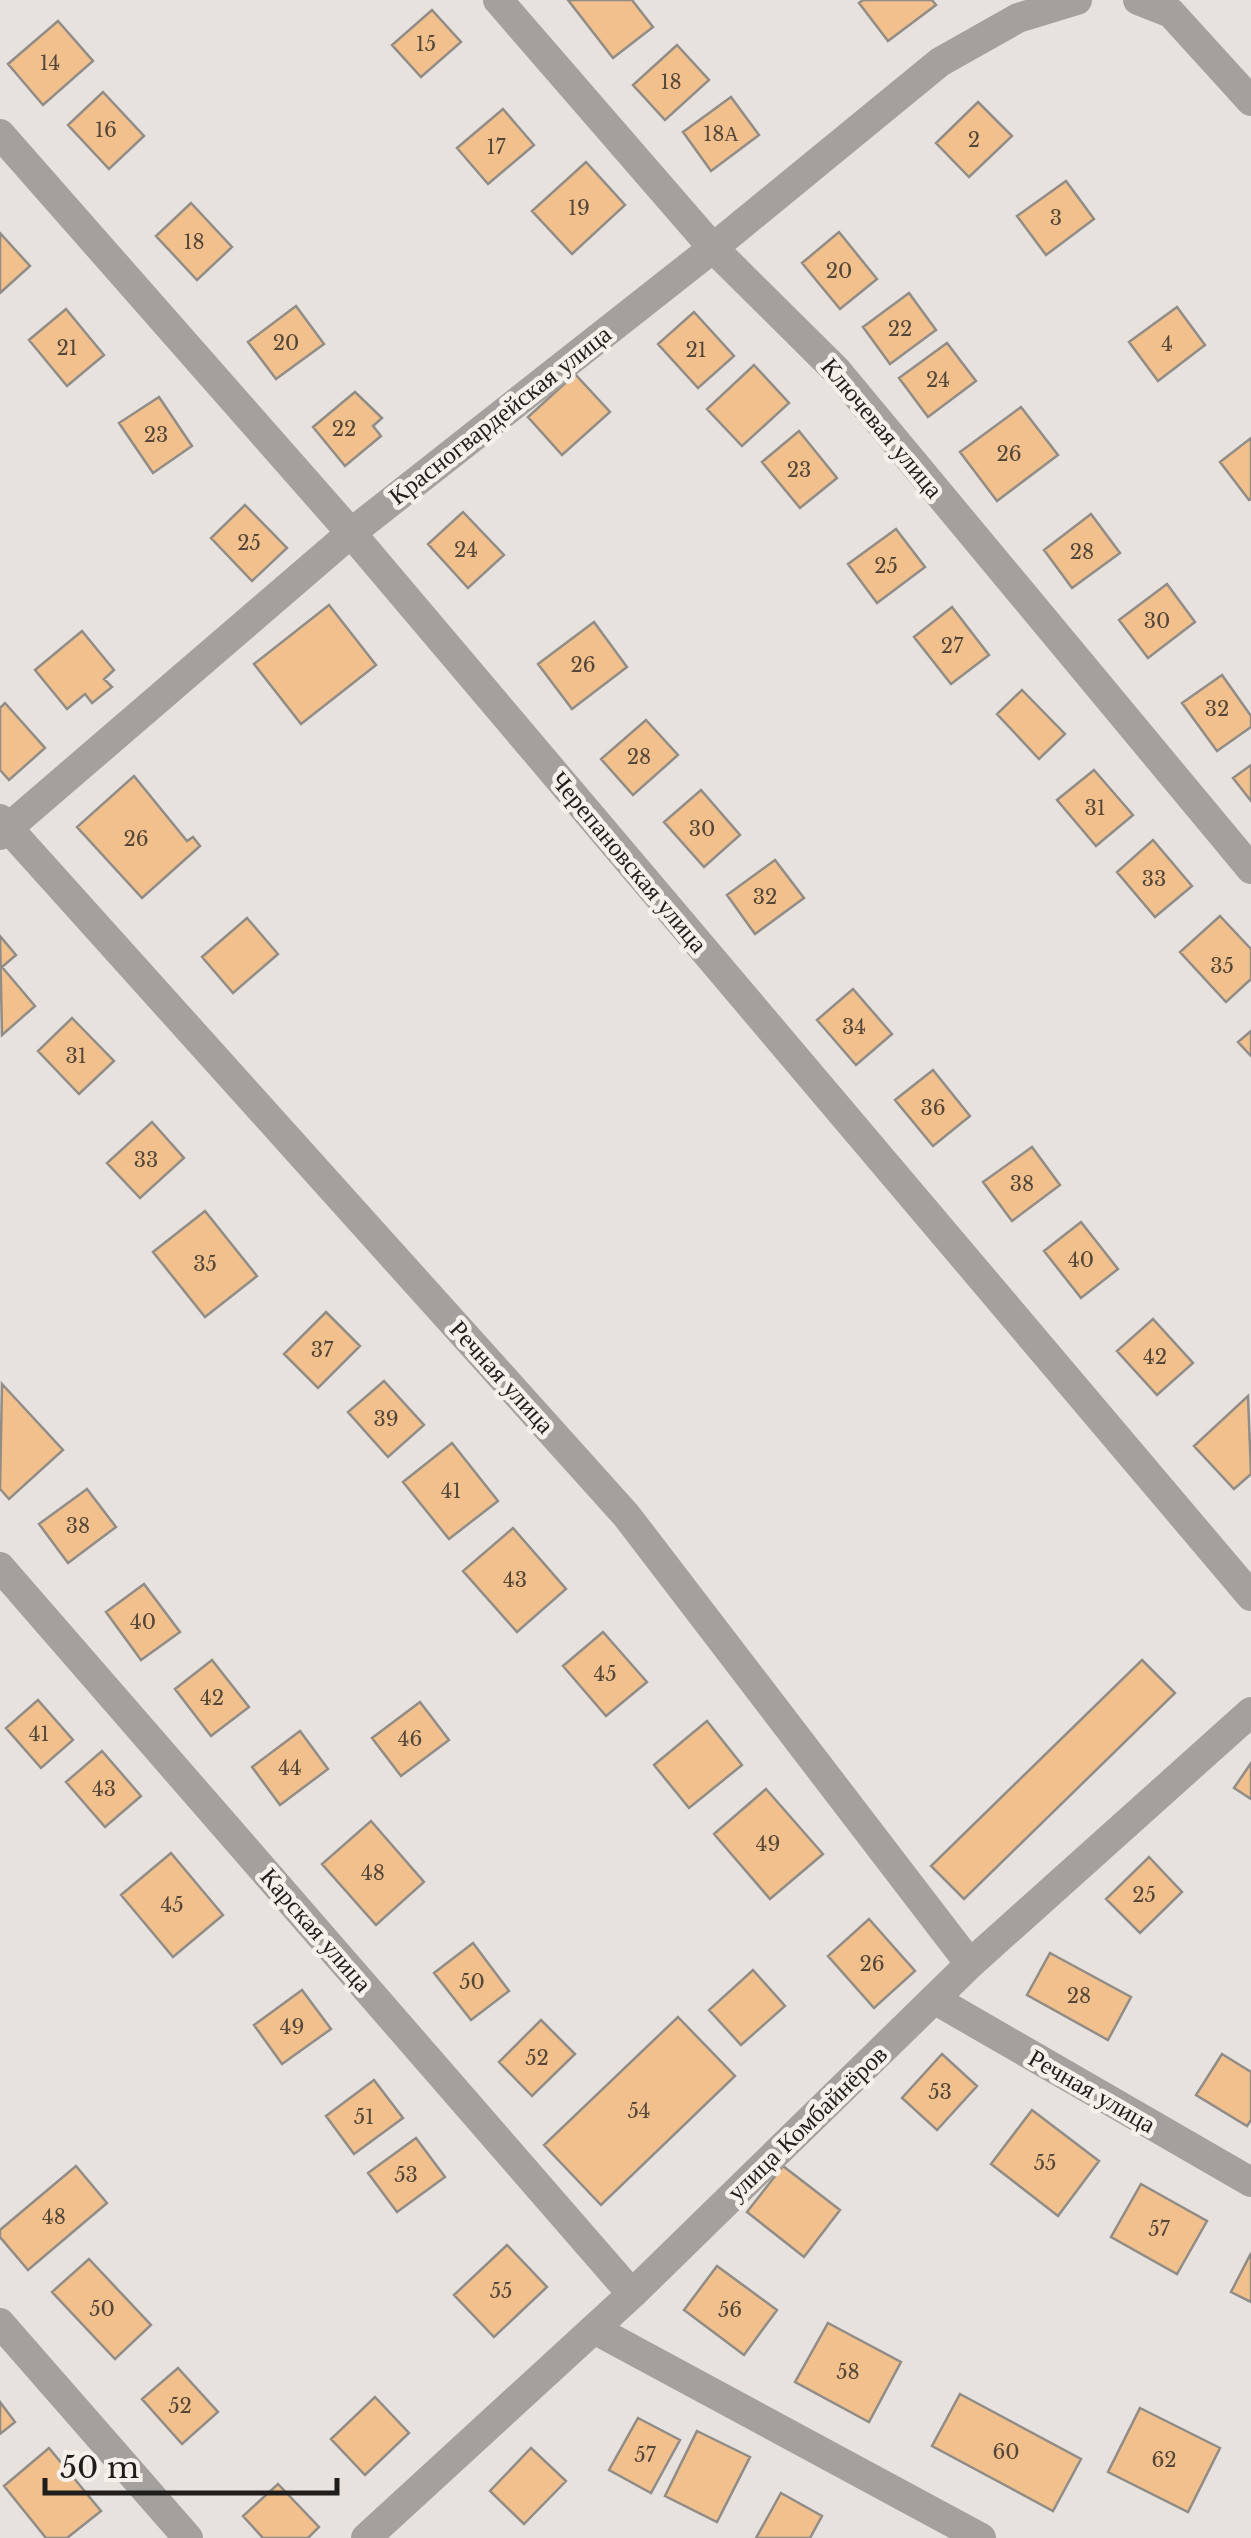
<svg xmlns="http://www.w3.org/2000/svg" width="1251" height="2538" viewBox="0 0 1251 2538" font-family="'Libre Baskerville',serif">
  <rect width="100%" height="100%" fill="#e8e2de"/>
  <path fill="#f1c08c" stroke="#908c87" stroke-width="2.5" d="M568,0H632L653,27L613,58Z
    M863,0H932L936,5L888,41L859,3Z
    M432,10L461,42L421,77L392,45Z
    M58,21L93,61L43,105L8,64Z
    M677,45L709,80L665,120L633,85Z
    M103,92L144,136L109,169L68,125Z
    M731,97L759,135L711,171L683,132Z
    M978,102L1012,136L969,177L936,143Z
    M503,109L534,145L488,184L457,148Z
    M586,162L625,205L572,254L532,211Z
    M1066,181L1094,219L1046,255L1017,216Z
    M191,203L232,247L197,280L156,236Z
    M839,232L877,279L840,309L802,263Z
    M0,233L30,266L0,293Z
    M909,293L936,330L890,364L863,327Z
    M296,306L324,344L276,379L248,342Z
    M1177,307L1205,345L1158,381L1129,342Z
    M66,309L104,355L67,386L29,340Z
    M694,312L734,356L698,388L658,344Z
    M947,343L976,381L928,417L899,378Z
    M754,365L789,403L742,446L707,409Z
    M575,374L610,412L562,455L528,417Z
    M355,392L382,418L373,426L381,436L345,466L313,427Z
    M159,397L192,446L153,473L119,423Z
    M1021,407L1058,455L997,501L960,452Z
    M799,431L837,478L800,508L762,462Z
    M1251,438V499L1249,500L1220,462Z
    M245,505L287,548L252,581L211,538Z
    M463,512L504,555L468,588L428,544Z
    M1091,514L1120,553L1072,588L1044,550Z
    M896,529L925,567L877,603L848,564Z
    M1167,584L1195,622L1148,658L1119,620Z
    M329,605L376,665L301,724L254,664Z
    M952,607L989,655L951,684L914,637Z
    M594,622L627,667L572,709L538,664Z
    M82,631L114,670L104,679L112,687L92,703L85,694L67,709L35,670Z
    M1222,675L1251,716V727L1217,751L1182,703Z
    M1022,690L1065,734L1039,759L997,714Z
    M5,703L45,748L9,780L0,770V708Z
    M646,720L678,755L633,795L601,759Z
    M1251,765V801L1233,778Z
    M1094,770L1133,815L1096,846L1057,800Z
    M134,776L187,841L193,837L200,846L142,898L77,827Z
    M701,790L740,835L704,867L664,822Z
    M1153,840L1192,886L1155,917L1117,872Z
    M775,860L804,898L755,934L727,895Z
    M1220,916L1251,949V979L1226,1002L1180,952Z
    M247,918L278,954L233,993L202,957Z
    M0,936L16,955L2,967L35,1006L2,1035Z
    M853,989L892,1034L856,1065L817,1020Z
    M72,1018L114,1061L79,1094L38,1051Z
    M1251,1031V1056L1238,1042Z
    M933,1070L970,1116L933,1146L895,1100Z
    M152,1122L184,1158L140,1198L107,1163Z
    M1032,1147L1060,1185L1012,1221L983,1182Z
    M205,1211L257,1276L205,1317L153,1252Z
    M1081,1222L1118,1269L1081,1298L1044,1251Z
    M326,1312L360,1346L318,1388L284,1354Z
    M1153,1319L1193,1363L1157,1395L1117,1351Z
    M384,1381L424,1425L388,1457L348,1412Z
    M2,1384L63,1450L9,1499L0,1489Z
    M1248,1396L1251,1474L1234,1489L1194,1446Z
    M452,1443L498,1501L449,1539L403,1482Z
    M87,1489L116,1527L68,1563L39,1524Z
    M513,1528L566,1589L517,1632L463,1571Z
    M144,1584L180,1632L141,1660L106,1612Z
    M603,1632L647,1682L606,1716L563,1666Z
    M212,1660L249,1707L211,1736L175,1689Z
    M1142,1660L1175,1693L964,1899L931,1866Z
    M38,1700L73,1740L41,1768L6,1728Z
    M420,1702L449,1740L401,1776L372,1738Z
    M707,1721L742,1765L689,1808L654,1765Z
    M300,1731L328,1769L280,1805L252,1767Z
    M102,1751L141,1796L105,1827L66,1782Z
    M1251,1763V1799L1234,1788Z
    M766,1789L823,1854L770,1899L714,1834Z
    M371,1821L424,1882L376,1925L322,1864Z
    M171,1853L223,1915L173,1957L121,1895Z
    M1149,1857L1182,1892L1140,1933L1106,1899Z
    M869,1919L915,1971L874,2008L828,1956Z
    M473,1943L509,1991L471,2020L434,1973Z
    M1050,1953L1131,1997L1108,2040L1027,1995Z
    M753,1970L785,2006L741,2045L709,2010Z
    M302,1990L331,2029L282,2064L254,2025Z
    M678,2017L735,2076L601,2205L544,2145Z
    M541,2020L575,2054L532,2096L499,2062Z
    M942,2054L977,2086L937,2130L902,2098Z
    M1222,2054L1251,2072V2120L1247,2126L1196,2095Z
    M374,2080L403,2118L354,2154L326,2116Z
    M1032,2110L1099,2161L1058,2216L991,2164Z
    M416,2138L445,2177L397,2212L368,2173Z
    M76,2166L107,2203L28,2270L0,2237V2230Z
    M783,2166L840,2210L804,2257L747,2212Z
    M1141,2184L1207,2221L1177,2274L1111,2237Z
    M507,2245L547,2287L494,2337L454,2295Z
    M1251,2253V2302L1231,2292Z
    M89,2259L151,2325L115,2359L52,2292Z
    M717,2266L777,2310L744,2355L684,2310Z
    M828,2323L901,2362L869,2422L795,2382Z
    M178,2368L218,2412L182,2444L142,2399Z
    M960,2394L1081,2459L1053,2511L932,2446Z
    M375,2397L409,2433L365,2475L331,2439Z
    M0,2402L15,2422L0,2434Z
    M1140,2408L1220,2448L1188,2512L1108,2472Z
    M638,2418L680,2440L651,2493L609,2470Z
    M697,2431L750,2457L717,2522L665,2496Z
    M49,2448L101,2511L67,2538H46L4,2486Z
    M531,2448L566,2481L524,2524L490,2491Z
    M278,2484L319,2527L308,2538H263L243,2516Z
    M781,2493L822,2516L810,2538H756Z"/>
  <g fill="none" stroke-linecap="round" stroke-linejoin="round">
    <path stroke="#a3a09e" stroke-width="30" d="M498,0L713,248L837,371L1251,869
      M1138,0L1171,13L1251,101
      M0,134L351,533L1251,1596
      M0,819L626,1515L970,1964
      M0,835L351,533L713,248L940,62L1018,18L1077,0
      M0,1567L632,2294
      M934,1999L1251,2182
      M0,2323L188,2538
      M594,2329L981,2538
      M366,2538L632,2294L970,1964L1251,1712"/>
  </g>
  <g text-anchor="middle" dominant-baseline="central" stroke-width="9" stroke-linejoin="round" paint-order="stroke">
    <g font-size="20" fill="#544638">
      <text x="426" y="44">15</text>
      <text x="50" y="63">14</text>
      <text x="671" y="82">18</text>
      <text x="106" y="130">16</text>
      <text x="721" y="134">18А</text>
      <text x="974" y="140">2</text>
      <text x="496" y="147">17</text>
      <text x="579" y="208">19</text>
      <text x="1056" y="218">3</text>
      <text x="194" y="242">18</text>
      <text x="839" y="271">20</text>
      <text x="900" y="329">22</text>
      <text x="286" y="343">20</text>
      <text x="1167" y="344">4</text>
      <text x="67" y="348">21</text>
      <text x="696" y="350">21</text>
      <text x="938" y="380">24</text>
      <text x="344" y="429">22</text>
      <text x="156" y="435">23</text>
      <text x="1009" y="454">26</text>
      <text x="799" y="470">23</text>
      <text x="249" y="543">25</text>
      <text x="466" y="550">24</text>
      <text x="1082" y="552">28</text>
      <text x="886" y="566">25</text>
      <text x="1157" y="621">30</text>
      <text x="952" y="646">27</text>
      <text x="583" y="665">26</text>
      <text x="1217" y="709">32</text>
      <text x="639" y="757">28</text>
      <text x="1095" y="808">31</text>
      <text x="702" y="829">30</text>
      <text x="136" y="839">26</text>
      <text x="1154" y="879">33</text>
      <text x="765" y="897">32</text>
      <text x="1222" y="966">35</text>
      <text x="854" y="1027">34</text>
      <text x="76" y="1056">31</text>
      <text x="933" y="1108">36</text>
      <text x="146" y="1160">33</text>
      <text x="1022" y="1184">38</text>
      <text x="1081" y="1260">40</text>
      <text x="205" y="1264">35</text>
      <text x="322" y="1350">37</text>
      <text x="1155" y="1357">42</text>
      <text x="386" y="1419">39</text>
      <text x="451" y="1491">41</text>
      <text x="78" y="1526">38</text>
      <text x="515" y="1580">43</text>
      <text x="143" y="1622">40</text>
      <text x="605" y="1674">45</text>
      <text x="212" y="1698">42</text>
      <text x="39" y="1734">41</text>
      <text x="410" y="1739">46</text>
      <text x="290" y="1768">44</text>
      <text x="104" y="1789">43</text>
      <text x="768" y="1844">49</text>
      <text x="373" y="1873">48</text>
      <text x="1144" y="1895">25</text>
      <text x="172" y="1905">45</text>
      <text x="872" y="1964">26</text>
      <text x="472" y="1982">50</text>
      <text x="1079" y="1996">28</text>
      <text x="292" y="2027">49</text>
      <text x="537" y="2058">52</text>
      <text x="940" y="2092">53</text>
      <text x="639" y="2111">54</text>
      <text x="364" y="2117">51</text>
      <text x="1045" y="2163">55</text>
      <text x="406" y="2175">53</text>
      <text x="54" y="2217">48</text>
      <text x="1159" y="2229">57</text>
      <text x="501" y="2291">55</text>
      <text x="102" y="2309">50</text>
      <text x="730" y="2310">56</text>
      <text x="848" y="2372">58</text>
      <text x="180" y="2406">52</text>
      <text x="1006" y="2452">60</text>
      <text x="645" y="2455">57</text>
      <text x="1164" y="2460">62</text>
    </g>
    <g font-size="25" fill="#201e1c" stroke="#f6f0eb">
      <text transform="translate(500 415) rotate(-38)">Красногвардейская улица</text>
      <text transform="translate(882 428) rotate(50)">Ключевая улица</text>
      <text transform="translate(629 862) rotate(50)">Черепановская улица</text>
      <text transform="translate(502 1377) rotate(48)">Речная улица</text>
      <text transform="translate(316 1930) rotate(49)">Карская улица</text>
      <text transform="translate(1092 2091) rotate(30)">Речная улица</text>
      <text transform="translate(807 2123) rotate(-44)">улица Комбайнёров</text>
    </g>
  </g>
  <path d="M45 2478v15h292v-15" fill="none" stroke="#201e1c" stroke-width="5"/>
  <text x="60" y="2478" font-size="30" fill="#201e1c" stroke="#f6f0eb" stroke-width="8" paint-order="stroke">50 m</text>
</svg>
